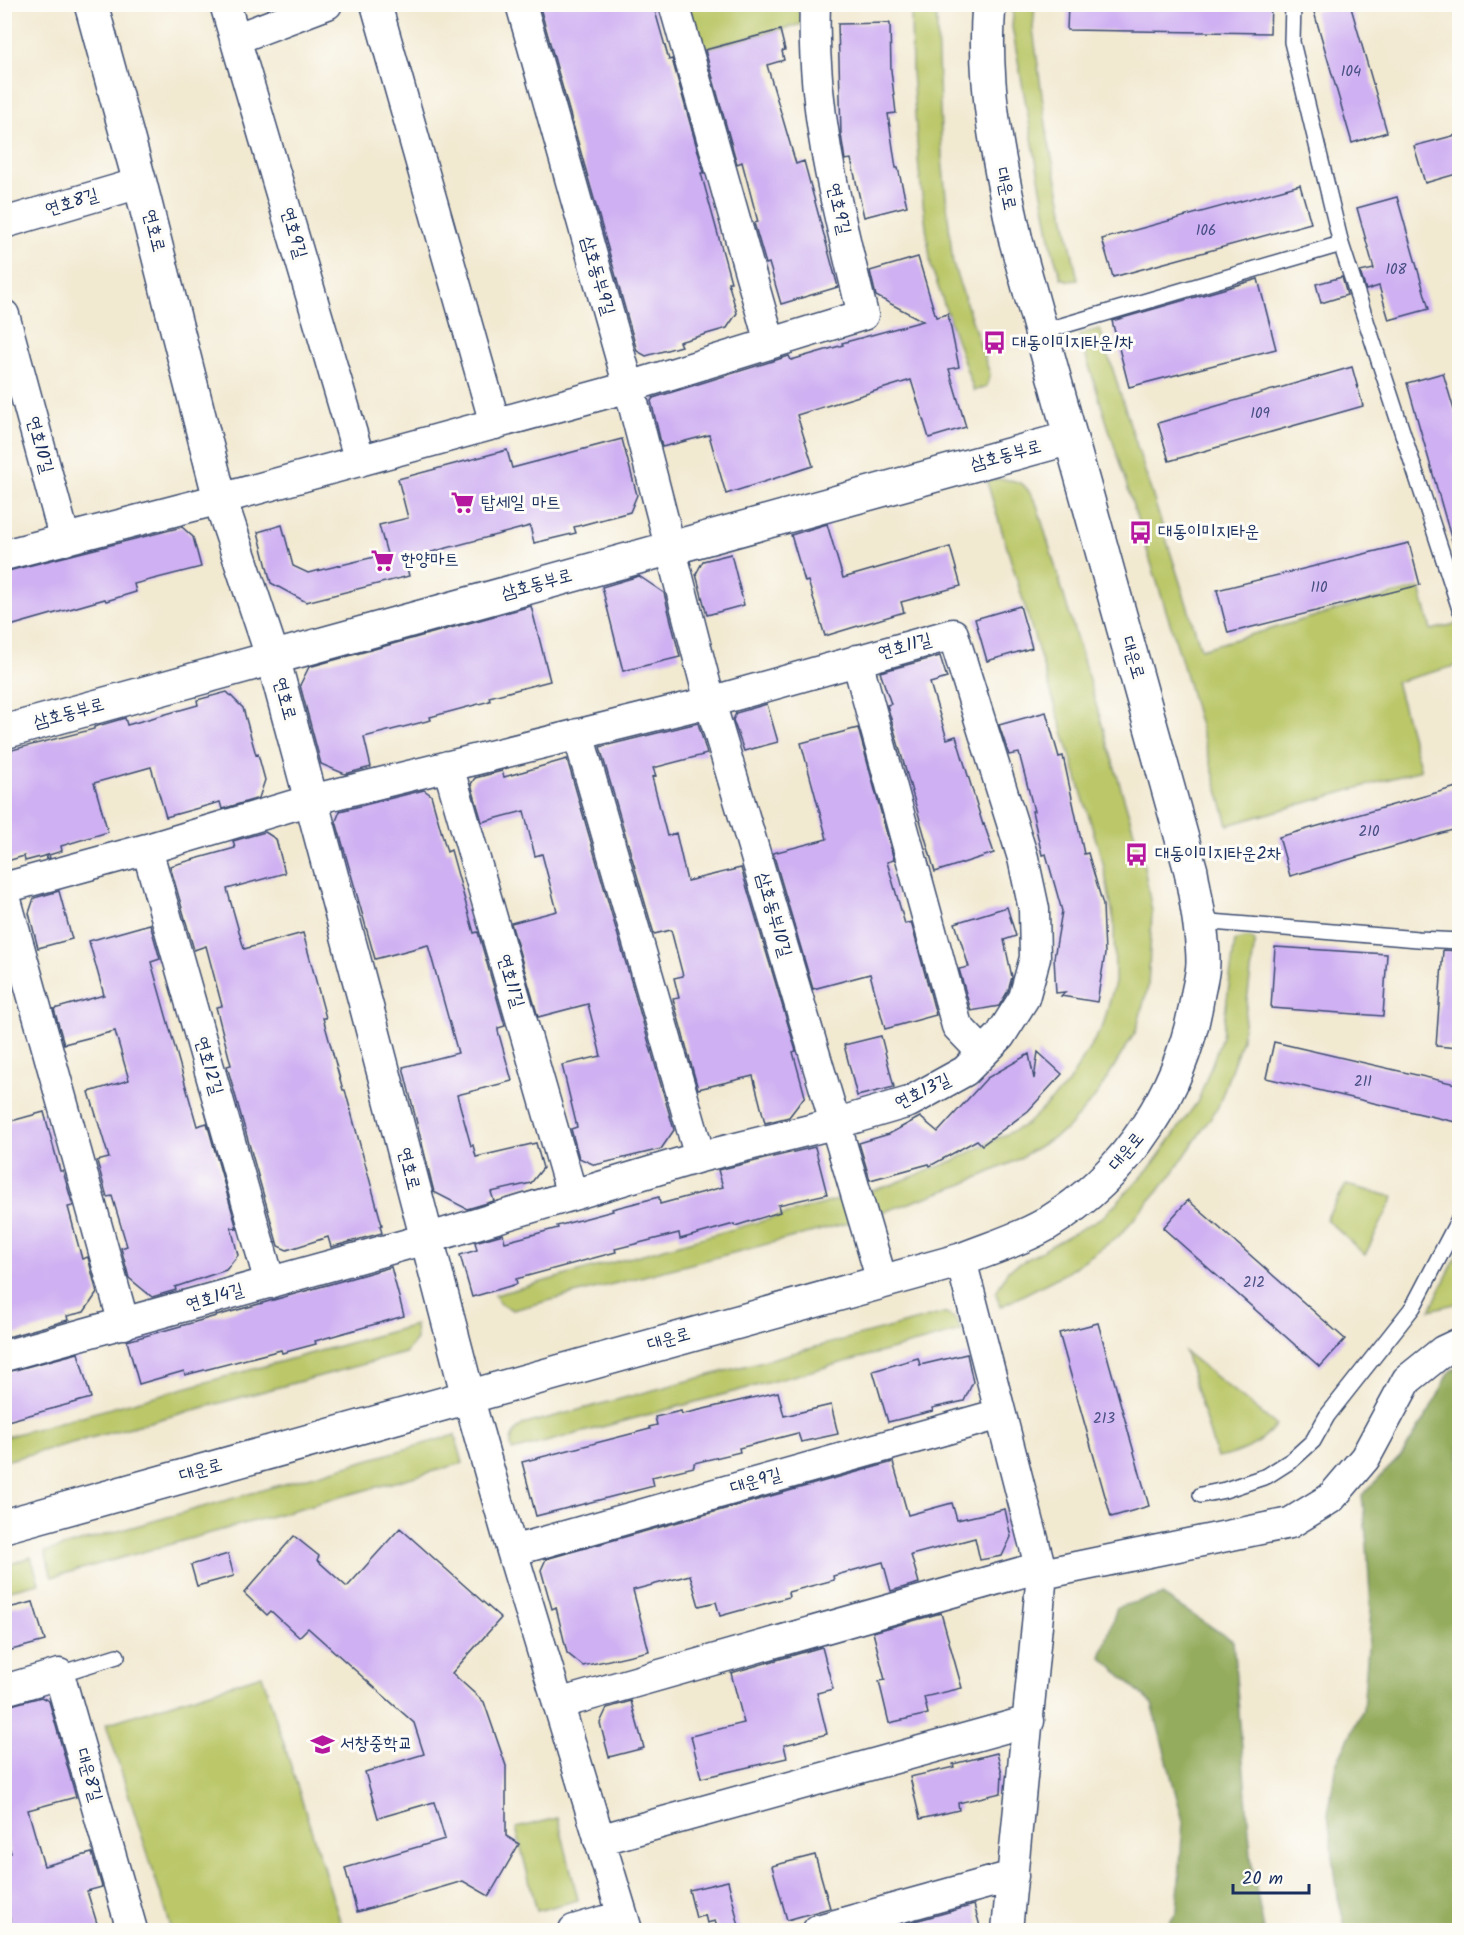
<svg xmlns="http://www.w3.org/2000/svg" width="1464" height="1935" viewBox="0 0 1464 1935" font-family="Kalam,'Poor Story',sans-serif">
  <rect width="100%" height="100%" fill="#fdfcf7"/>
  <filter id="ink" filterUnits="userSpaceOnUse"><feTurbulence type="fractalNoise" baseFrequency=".0167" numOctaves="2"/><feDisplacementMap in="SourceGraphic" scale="12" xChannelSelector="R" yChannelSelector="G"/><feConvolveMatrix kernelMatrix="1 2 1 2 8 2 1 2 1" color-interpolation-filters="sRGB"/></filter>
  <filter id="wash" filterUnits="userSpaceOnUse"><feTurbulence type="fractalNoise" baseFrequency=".008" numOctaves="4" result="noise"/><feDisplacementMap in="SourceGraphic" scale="24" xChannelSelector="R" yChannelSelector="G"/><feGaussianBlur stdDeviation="1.35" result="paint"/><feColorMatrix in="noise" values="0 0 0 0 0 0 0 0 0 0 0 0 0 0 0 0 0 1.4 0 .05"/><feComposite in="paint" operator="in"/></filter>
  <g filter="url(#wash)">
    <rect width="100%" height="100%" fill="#f2e9d1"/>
    <path fill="#bbc769" stroke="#6b7b64" stroke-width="1.5" d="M685,5H807V23L698,50Z
      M911,5H936L942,158L953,264L990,374L987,386L974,391L931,266L919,171L912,71Z
      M1014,5H1035L1033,29L1048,139L1078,280L1069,281L1061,278L1052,249L1012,27Z
      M1100,329L1201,649L1372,600L1420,588L1431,630L1459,623V665L1396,682L1421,770L1228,825L1180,655L1079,334Z
      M996,479C1023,480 1024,482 1037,505L1144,866L1152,912L1148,987L1136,1031L1096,1096L1066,1130L1015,1161L961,1185L898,1207L848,1223L513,1310L500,1304L495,1295L888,1186L953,1161L1027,1124L1067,1085L1103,1026L1115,982L1114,921L1103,863L987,482Z
      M1249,937L1255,941L1242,1039L1218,1107L1171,1176L1119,1236L1066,1273L1000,1307L996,1293L1008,1270L1104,1216L1153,1164L1198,1101L1222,1037L1235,940Z
      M1346,1185L1394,1197L1365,1255L1326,1219Z
      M1459,1251V1303L1430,1310Z
      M944,1313L955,1318L961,1331L512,1451C509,1438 513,1433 522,1425Z
      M415,1325L416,1340L405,1353L5,1461V1437Z
      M1185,1352L1276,1425C1260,1444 1242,1454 1217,1458Z
      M455,1435L463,1463L52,1577L45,1552Z
      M31,1557L39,1583L5,1591V1566Z
      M262,1675L343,1930H172L106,1724Z
      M558,1818L578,1900L537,1911L516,1828Z"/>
    <path fill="#94ac5d" stroke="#586e5e" stroke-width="1.5" d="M1459,1367V1930H1346L1338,1897L1328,1814L1336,1764L1363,1709L1371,1610L1367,1545L1362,1495L1402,1455L1433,1405L1450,1371Z
      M1162,1595L1233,1641L1252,1867L1264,1930H1164L1177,1911L1183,1821L1152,1704L1101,1657L1117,1607Z"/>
    <g id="blocks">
      <path fill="#cfb0f2" d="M539,4H653L669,60L672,59L704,173H701L731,282H728L737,313L727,328L679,342L681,346L646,356L637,351Z
        M1068,4H1271L1270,33L1067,30Z
        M1342,4H1350L1387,132L1352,143L1314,12Z
        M890,23L891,70L896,113L888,114L896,168H898L907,206L864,217L851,159L845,160L841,134L838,24Z
        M780,30L785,50L782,51L784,60L767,65L796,164L804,161L838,287L781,304L769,263L766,264L754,223L758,222L742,162L737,164L705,50Z
        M1460,134V173L1425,183L1414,146Z
        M1300,185L1311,223L1113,277L1102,239Z
        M1397,197L1429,309L1389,320L1379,286L1366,290L1360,272L1374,269L1357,208Z
        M918,257L936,317L948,314L959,367L949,369L966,427L929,438L911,380L797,415L813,466L726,494L709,435L662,447L651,401L653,398L789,356L791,360L843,345L842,343L923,321L876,296L870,271Z
        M1342,277L1347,295L1321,303L1316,284Z
        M1258,279L1276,349L1129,387L1112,321Z
        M1352,367L1363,406L1169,461L1158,423Z
        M1443,373L1460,430V547L1454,548L1407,383Z
        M622,439L637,495L630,512L574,527L576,533L534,543L530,526L405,559L409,576L306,602L271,583L258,532L282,525L293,566L308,573L387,554L379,525L408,518L398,479L507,450L512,468Z
        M827,524L843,578L950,547L961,586L901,602L904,612L825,636L808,581L805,582L791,535Z
        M182,527L193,537L201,567L134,584L136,592L106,601L105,599L10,626L4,609V572Z
        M1409,543L1420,585L1228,633L1217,590Z
        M731,554L744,605L707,615L696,574L703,561Z
        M639,576L664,593L680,657L623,671L602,587Z
        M531,606L550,681L489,697L490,701L430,717L431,720L364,737L371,767L345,774L321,764L300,685L309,667Z
        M1020,606L1032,648L987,661L975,619Z
        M940,656L947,678L930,683L947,739L956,736L983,825L984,824L994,853L935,872L887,705L891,704L880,672Z
        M227,692L243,708L256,755L258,754L265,780L259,798L222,809L220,802L166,817L151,767L94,783L108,832L61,846L62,851L49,855L50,858L46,859L48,855L25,861L24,856L4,862V752L94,729V727L125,718L127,725L198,705L197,700Z
        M767,704L778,742L744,751L733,720L736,713Z
        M1046,712L1059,757L1063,756L1084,854L1088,853L1103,905L1105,954L1097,1002L1061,996L1065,992L1056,993L1054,958L1062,911L1046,854L1042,855L1032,811H1034L1019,753L1009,755L999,725Z
        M698,723L707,754L653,768L656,776L652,777L667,836L676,833L687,881L741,868L796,1051L793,1052L805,1096L789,1117L765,1123L753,1076L698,1089L673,999L679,998L674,978L683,976L671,930L654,934L600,747Z
        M858,728L894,860L887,862L905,924L911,922L936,1015L885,1029L870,974L813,989L773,853L827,839L801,743Z
        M567,759L674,1130L661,1149L595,1165L579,1158L571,1129L577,1127L562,1065L601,1056L588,1004L538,1017L511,923L557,911L542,854L535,856L524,811L482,822L471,784L475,778L502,771L504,777Z
        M1460,786V828L1290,876L1279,837Z
        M424,790L431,795L447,852L451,850L474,933L478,932L505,1026L498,1028V1031L512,1081L457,1095L471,1146L473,1145L476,1157L536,1143L543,1168L531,1183L491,1192L494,1201L467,1209L434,1192L403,1067L458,1053L428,945L375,959L336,821L340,811Z
        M265,832L276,839L285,873L227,889L244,949L303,933L326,1018H323L343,1090H345L382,1225L380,1226L382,1233L331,1247L328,1237L287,1250L278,1246L227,1066L231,1065L216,1007L222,1006L206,946L194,950L170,866L235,848L233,841Z
        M59,891L72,939L38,948L29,913L34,898Z
        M1007,907L1016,936L1004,940L1012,977L1008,991L999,1006L971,1011L959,969L969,967L955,923Z
        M150,924L160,959L151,962L197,1126L207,1123L237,1229L231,1227L238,1255L226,1270L175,1287L176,1290L152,1297L129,1278L121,1248L127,1246L112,1196L107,1197L97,1161L109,1158L89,1092L129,1080L115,1031L64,1044L54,1009L104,995L89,941Z
        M1275,947L1387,954L1383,1016L1271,1008Z
        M1443,950L1460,951V1048L1436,1046Z
        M881,1036L894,1087L857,1096L844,1045Z
        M1274,1042L1460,1085V1123L1266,1078Z
        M1038,1052L1062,1074L1028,1111L982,1145L977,1140L930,1166L929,1164L870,1180L859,1143L889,1134L920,1117L938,1132L987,1078L1029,1054L1034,1079Z
        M44,1112L60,1171H63L73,1206L68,1207L82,1259L88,1257L97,1293L84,1312L67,1316L68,1320L4,1338V1123Z
        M815,1147L827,1194L778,1205L780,1212L735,1226L734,1224L680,1239L679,1233L615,1249L616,1252L516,1279L517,1284L472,1297L460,1255L477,1250L475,1242L503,1234L505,1242L558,1228L557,1226L613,1211L612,1209L659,1197L660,1204L723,1187L718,1170Z
        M1188,1200L1345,1339L1320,1367L1163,1228Z
        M391,1267L404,1316L315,1341L316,1344L282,1353L281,1350L185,1375L184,1371L139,1384L127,1341Z
        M1098,1323L1149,1506L1111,1517L1059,1333Z
        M78,1353L91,1398L4,1422V1373Z
        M967,1354L973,1382L964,1401L932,1408L933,1411L888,1422L873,1371L918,1358L920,1365Z
        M778,1392L784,1416L831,1405L838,1434L801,1442L798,1433L739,1448L740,1452L694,1463V1467L652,1477L654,1486L536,1516L522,1462L650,1429L649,1427L657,1425L655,1417L681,1411L682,1414Z
        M893,1462L908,1515L952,1503L957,1520L1005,1509L1011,1537L1002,1556L980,1560L975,1538L911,1555L919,1583L891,1591L883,1562L833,1576L834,1580L788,1592L789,1597L720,1616L716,1602L699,1606L690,1575L633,1590L649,1651L583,1666L567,1653L556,1607L552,1609L541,1570L546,1559Z
        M400,1528L501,1618L452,1673L484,1702L506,1766V1836L519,1844L489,1896L463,1881L357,1912L345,1868L445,1839L434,1802L378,1818L365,1772L424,1754L414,1723L308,1628L299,1637L271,1611L267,1615L244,1593L294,1536L319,1556L317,1560L347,1587Z
        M228,1554L234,1576L197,1586L191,1565Z
        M33,1602L45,1641L4,1652V1609Z
        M941,1613L962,1688L924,1697L928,1714L889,1723L879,1681L885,1680L873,1632Z
        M822,1647L833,1689L817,1693L827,1734L784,1745L787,1758L701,1778L691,1736L744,1723L731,1673Z
        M41,1697L49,1701L76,1797L28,1810L44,1866L92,1853L102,1887L87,1891L99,1930H13L4,1897V1855L11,1853L4,1831V1707Z
        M631,1701L644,1748L609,1757L600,1723L607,1708Z
        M997,1753L1002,1773L1001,1793L958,1803L959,1810L920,1819L910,1777L954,1767L953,1764Z
        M815,1855L830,1908L787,1920L772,1866Z
        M728,1881L740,1930H718L715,1921L707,1923L705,1915L696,1918L689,1890Z
        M974,1905L981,1930H882Z"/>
    </g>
  </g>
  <g filter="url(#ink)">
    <use href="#blocks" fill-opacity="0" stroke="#3b4b6f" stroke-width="1.5"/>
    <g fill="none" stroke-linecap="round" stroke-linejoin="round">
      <defs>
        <path id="service" d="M1341,244L1460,609
          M1041,332L1341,244L1292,42L1293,4
          M1199,921L1418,939L1460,941
          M1201,1495L1225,1490L1267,1476L1292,1460L1313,1441L1327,1416L1413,1307L1460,1217
          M59,1674L117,1656"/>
        <path id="minor" d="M225,4L360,461
          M376,4L495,424
          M521,4L629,387L710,702L882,1281
          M674,4L770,343
          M235,39L327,4
          M4,223L140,183
          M4,315L65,540
          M4,555L220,499L629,387L863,315C838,212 811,112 815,4
          M857,660L957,1026L983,1053
          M578,734L700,1157
          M448,766L572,1195
          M147,849L270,1283
          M4,888L147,849L311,800L710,702L953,634L1023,858L1034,909L1035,958L1024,998L1000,1036L965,1071L909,1102L834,1124L700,1157L426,1239L4,1356
          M4,893L124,1324
          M961,1260L1042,1574L1007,1930
          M468,1396L512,1551L627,1930
          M512,1551L1000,1414
          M1042,1574L1290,1523L1331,1498L1365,1458L1407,1380L1443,1351L1460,1343
          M4,1690L59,1674L132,1930
          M558,1704L1040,1567
          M599,1840L1029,1721
          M574,1930L622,1916
          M818,1930L1013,1876"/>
        <path id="tertiary" d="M91,4L140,183L220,499L273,658L365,1001L468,1396
          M4,732L1070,438
          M4,1526L961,1260C988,1249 1019,1240 1045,1225C1128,1175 1184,1088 1198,993C1200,983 1203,972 1203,962C1203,932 1196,901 1191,871L1016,241C999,164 982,85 989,4"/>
      </defs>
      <use href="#service" stroke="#3b4b6f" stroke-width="18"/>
      <use href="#minor" stroke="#3b4b6f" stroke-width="33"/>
      <use href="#tertiary" stroke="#3b4b6f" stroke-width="36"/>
      <use href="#service" stroke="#fff" stroke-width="15"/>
      <use href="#minor" stroke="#fff" stroke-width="30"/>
      <use href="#tertiary" stroke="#fff" stroke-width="33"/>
    </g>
  </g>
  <defs>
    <symbol id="bus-bare" viewBox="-9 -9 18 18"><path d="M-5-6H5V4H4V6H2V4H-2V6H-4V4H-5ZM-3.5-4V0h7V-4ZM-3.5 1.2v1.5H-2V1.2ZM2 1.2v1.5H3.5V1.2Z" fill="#b5179e" stroke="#fdfcf7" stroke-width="2.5" paint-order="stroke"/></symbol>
    <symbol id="supermarket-bare" viewBox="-9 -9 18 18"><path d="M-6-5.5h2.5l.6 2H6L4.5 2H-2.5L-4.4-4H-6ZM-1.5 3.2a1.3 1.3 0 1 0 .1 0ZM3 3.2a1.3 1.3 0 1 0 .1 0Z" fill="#b5179e" stroke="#fdfcf7" stroke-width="2.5" paint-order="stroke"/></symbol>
    <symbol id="school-bare" viewBox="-9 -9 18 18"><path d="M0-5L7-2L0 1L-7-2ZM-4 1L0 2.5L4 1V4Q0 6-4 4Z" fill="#b5179e" stroke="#fdfcf7" stroke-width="2.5" paint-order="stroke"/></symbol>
  </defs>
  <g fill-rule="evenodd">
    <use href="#bus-bare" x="978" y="326" width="33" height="33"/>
    <use href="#supermarket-bare" x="446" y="486" width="33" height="33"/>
    <use href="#bus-bare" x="1124" y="516" width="33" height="33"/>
    <use href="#supermarket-bare" x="366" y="544" width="33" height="33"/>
    <use href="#bus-bare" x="1120" y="838" width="33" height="33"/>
    <use href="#school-bare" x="306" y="1728" width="33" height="33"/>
  </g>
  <g text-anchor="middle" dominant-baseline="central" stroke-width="6" stroke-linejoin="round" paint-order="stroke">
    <g font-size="15" fill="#484f83">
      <text x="1351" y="72">104</text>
      <text x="1206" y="231">106</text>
      <text x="1396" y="270">108</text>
      <text x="1260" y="414">109</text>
      <text x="1319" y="588">110</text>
      <text x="1369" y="832">210</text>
      <text x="1363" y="1082">211</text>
      <text x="1254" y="1283">212</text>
      <text x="1104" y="1419">213</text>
    </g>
    <g font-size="18" fill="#1b2f5e" stroke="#fdfcf7">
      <text transform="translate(1005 189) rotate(78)">대운로</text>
      <text transform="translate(72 203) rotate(-17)">연호8길</text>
      <text transform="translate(838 209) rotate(77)">연호9길</text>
      <text transform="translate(153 231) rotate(76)">연호로</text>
      <text transform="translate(293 233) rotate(74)">연호9길</text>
      <text transform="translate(597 276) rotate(74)">삼호동부9길</text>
      <text transform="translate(39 445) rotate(75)">연호10길</text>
      <text transform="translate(1006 456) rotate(-15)">삼호동부로</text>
      <text transform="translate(537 585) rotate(-15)">삼호동부로</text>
      <text transform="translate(905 647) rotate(-15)">연호11길</text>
      <text transform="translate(1132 658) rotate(74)">대운로</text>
      <text transform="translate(284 699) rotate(75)">연호로</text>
      <text transform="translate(69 714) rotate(-15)">삼호동부로</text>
      <text transform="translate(773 915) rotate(74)">삼호동부10길</text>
      <text transform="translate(510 981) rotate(74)">연호11길</text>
      <text transform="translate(208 1066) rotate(74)">연호12길</text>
      <text transform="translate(923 1092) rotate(-26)">연호13길</text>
      <text transform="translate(1127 1152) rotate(-50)">대운로</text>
      <text transform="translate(408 1169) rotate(76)">연호로</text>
      <text transform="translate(215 1298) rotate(-16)">연호14길</text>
      <text transform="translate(669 1340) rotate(-16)">대운로</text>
      <text transform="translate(201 1471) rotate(-16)">대운로</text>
      <text transform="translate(756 1482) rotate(-16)">대운9길</text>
      <text transform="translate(88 1775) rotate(74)">대운8길</text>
    </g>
    <g font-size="18" fill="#1b2f5e" stroke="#fdfcf7" text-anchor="start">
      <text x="1012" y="343">대동이미지타운1차</text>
      <text x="481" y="503">탑세일 마트</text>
      <text x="1158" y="532">대동이미지타운</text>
      <text x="401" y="560">한양마트</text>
      <text x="1155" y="854">대동이미지타운2차</text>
      <text x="340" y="1744">서창중학교</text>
    </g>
  </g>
  <rect width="1464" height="1935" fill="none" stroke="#fdfcf7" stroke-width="24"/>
  <path d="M1233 1884v9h76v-9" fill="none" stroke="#1b2f5e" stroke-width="3"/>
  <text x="1242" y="1884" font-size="18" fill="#1b2f5e" stroke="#fdfcf7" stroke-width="4.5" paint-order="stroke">20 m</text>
</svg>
